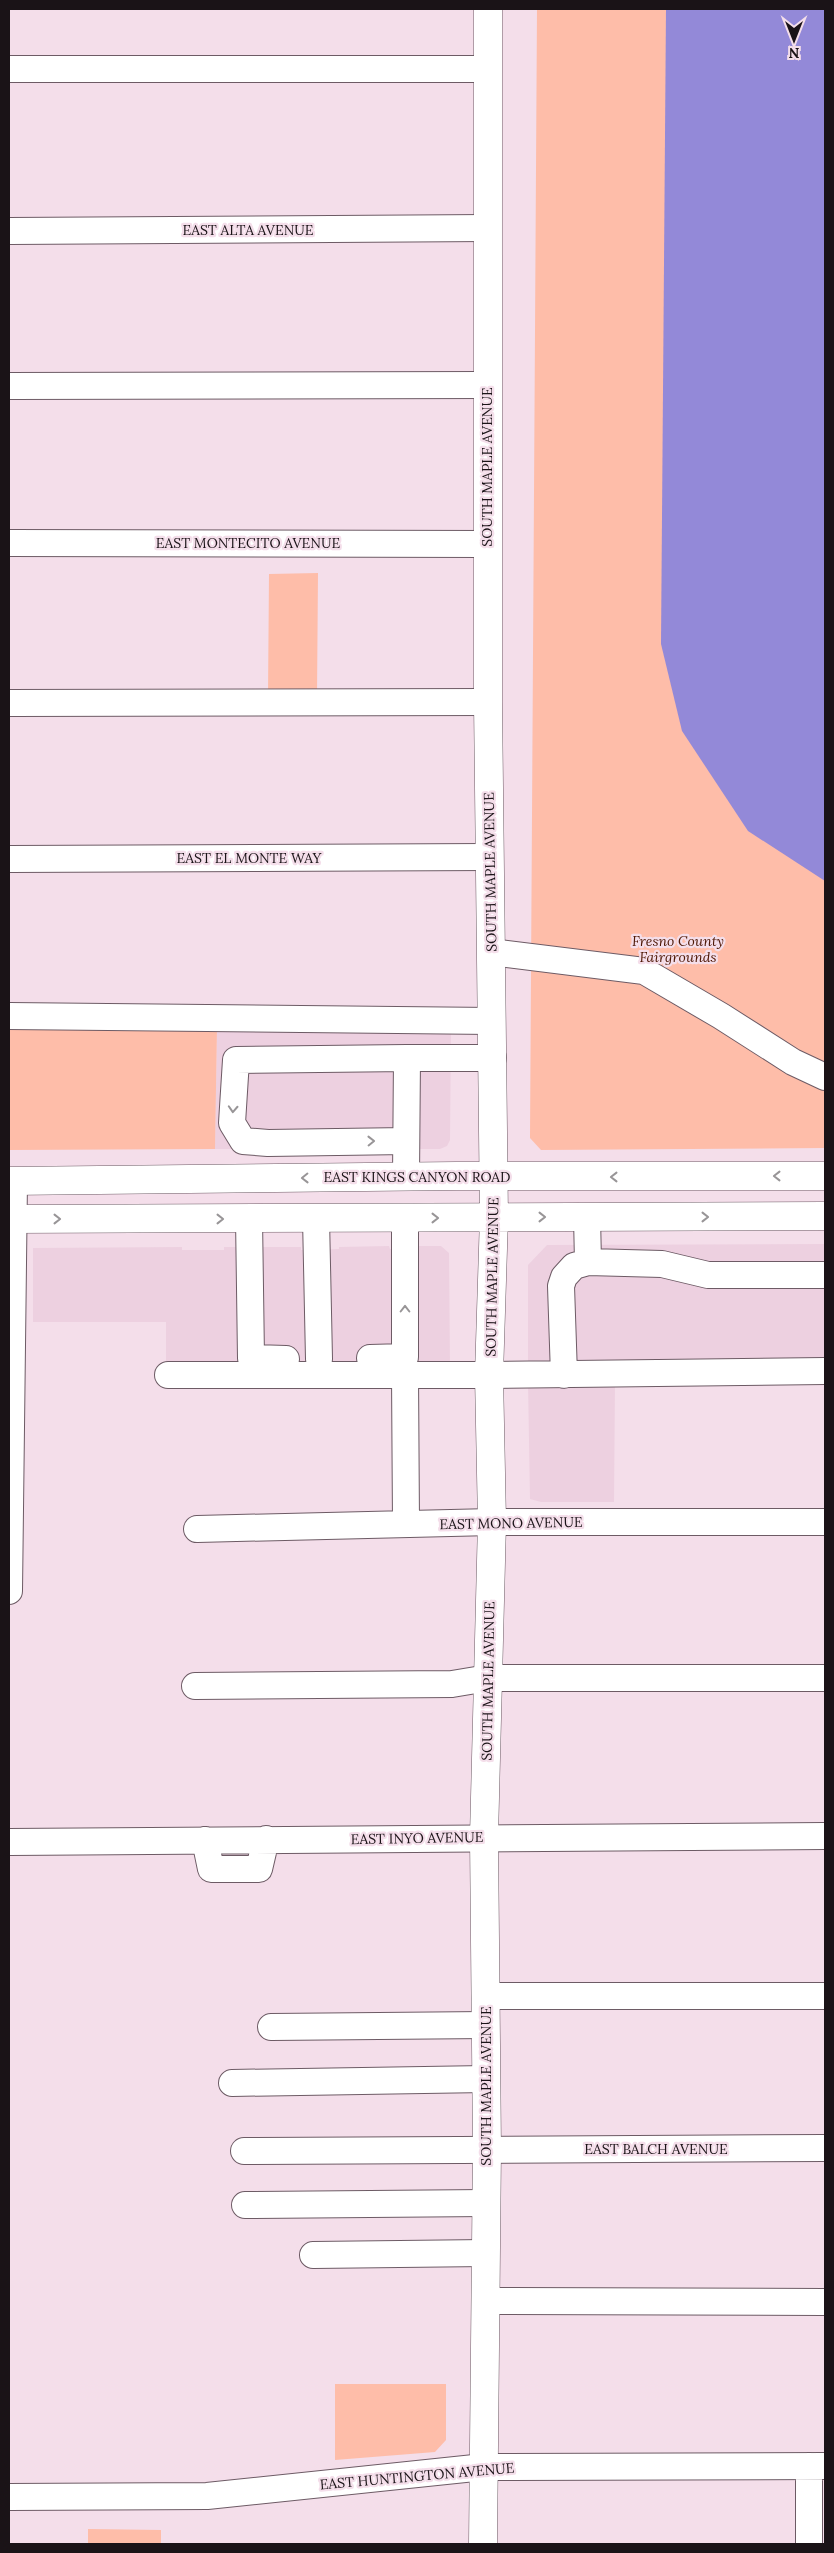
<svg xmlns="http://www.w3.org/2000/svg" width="834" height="2553" viewBox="0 0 834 2553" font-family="Lora,serif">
  <rect width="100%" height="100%" fill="#f4deea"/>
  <path fill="#edd0e0" d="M451,1027L450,1140L447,1146L440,1149H215L217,1028Z
    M825,1244V1366H528V1265L547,1245Z
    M389,1246L390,1249H410V1246H441L449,1253L450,1367L166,1368V1322H33V1248L182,1247V1250H224V1247H301V1250H313L339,1249V1247Z
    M528,1382H615L614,1502H541L530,1499Z"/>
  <path fill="#febda9" d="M537,9H825V1148L541,1150L530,1138Z
    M318,573L317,695H268L269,574Z
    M217,1028L215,1149L9,1150V1029Z
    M335,2384H446V2440L435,2452L335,2460Z
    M88,2529L161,2530V2544H88Z"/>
  <path fill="#9389d8" d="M666,9H825V881L748,831L682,731L661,644Z"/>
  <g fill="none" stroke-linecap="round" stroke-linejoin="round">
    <defs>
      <path id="minor" d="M9,69H488
        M9,231L488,228
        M9,386L486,385
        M9,543L487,544
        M9,703L488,702
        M9,859L489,857
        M491,952L644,971L721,1016L793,1062L825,1077
        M9,1016L492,1021
        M406,1141L268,1143L243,1141L232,1123L236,1060L407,1058
        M406,1177L407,1058H493
        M587,1217L588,1262
        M249,1218L251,1358L286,1359
        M316,1218L319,1359
        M370,1358L405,1357V1218
        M168,1375H489L825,1371
        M405,1375L406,1524
        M564,1375L561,1286L564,1277L574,1266L588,1262L662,1264L708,1275H825
        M197,1529L492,1522H825
        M9,1591L14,1181
        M195,1686L452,1684L488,1678H825
        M205,1840L211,1869H259L266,1839
        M9,1842L825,1836
        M485,1996H825
        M271,2027L486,2025
        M232,2083L486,2079
        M244,2151L825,2148
        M245,2205L486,2203
        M313,2255L486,2253
        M486,2301L825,2302
        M9,2497L207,2496L484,2467L825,2466
        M809,2544V2466"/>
      <path id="major" d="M9,1181L456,1176H825
        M9,1219L825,1216
        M483,2544L487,2149L484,1837L492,1522L489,1375L494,1217L488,702V9"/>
    </defs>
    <use href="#minor" stroke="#6d5b65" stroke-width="28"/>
    <use href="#major" stroke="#6d5b65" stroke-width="29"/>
    <use href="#minor" stroke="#fff" stroke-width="26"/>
    <use href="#major" stroke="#fff" stroke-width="28"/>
  </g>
  <defs><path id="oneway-chevron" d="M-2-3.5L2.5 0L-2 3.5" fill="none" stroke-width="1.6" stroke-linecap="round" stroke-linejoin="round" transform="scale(1.25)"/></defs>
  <g stroke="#989597">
    <use href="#oneway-chevron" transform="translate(233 1109) rotate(93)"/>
    <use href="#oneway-chevron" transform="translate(371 1141) rotate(-1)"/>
    <use href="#oneway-chevron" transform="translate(777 1176) rotate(180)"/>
    <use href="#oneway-chevron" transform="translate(614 1177) rotate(180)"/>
    <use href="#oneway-chevron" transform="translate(305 1178) rotate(179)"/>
    <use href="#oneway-chevron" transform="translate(542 1217)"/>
    <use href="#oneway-chevron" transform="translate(705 1217)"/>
    <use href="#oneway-chevron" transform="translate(435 1218)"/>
    <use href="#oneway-chevron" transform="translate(57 1219)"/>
    <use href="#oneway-chevron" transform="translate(220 1219)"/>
    <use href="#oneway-chevron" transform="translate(405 1309) rotate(-90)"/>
  </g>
  <g text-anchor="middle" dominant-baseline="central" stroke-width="4.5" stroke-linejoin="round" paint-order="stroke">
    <g font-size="14" fill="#1a1317" stroke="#f4deea">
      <text x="248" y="230">EAST ALTA AVENUE</text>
      <text transform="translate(487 467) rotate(-90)">SOUTH MAPLE AVENUE</text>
      <text x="248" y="543">EAST MONTECITO AVENUE</text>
      <text x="249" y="858">EAST EL MONTE WAY</text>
      <text transform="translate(490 872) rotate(-91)">SOUTH MAPLE AVENUE</text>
      <text x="417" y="1177">EAST KINGS CANYON ROAD</text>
      <text transform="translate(492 1277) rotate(-89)">SOUTH MAPLE AVENUE</text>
      <text transform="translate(511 1523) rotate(-1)">EAST MONO AVENUE</text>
      <text transform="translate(488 1681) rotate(-89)">SOUTH MAPLE AVENUE</text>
      <text transform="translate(417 1838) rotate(-1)">EAST INYO AVENUE</text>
      <text transform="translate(486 2086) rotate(-90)">SOUTH MAPLE AVENUE</text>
      <text x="656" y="2149">EAST BALCH AVENUE</text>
      <text transform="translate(417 2476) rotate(-5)">EAST HUNTINGTON AVENUE</text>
    </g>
    <g font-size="14" font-style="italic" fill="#4d1704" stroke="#f4deea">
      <text x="678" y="941">Fresno County<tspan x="678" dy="16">Fairgrounds</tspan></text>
    </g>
  </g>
  <rect width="834" height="2553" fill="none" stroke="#1a1317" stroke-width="20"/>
  <g transform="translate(794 40) rotate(180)" stroke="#f4deea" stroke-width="4" paint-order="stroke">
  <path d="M0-4L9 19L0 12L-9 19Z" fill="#1a1317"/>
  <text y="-8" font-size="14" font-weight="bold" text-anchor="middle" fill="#1a1317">N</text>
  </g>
</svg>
